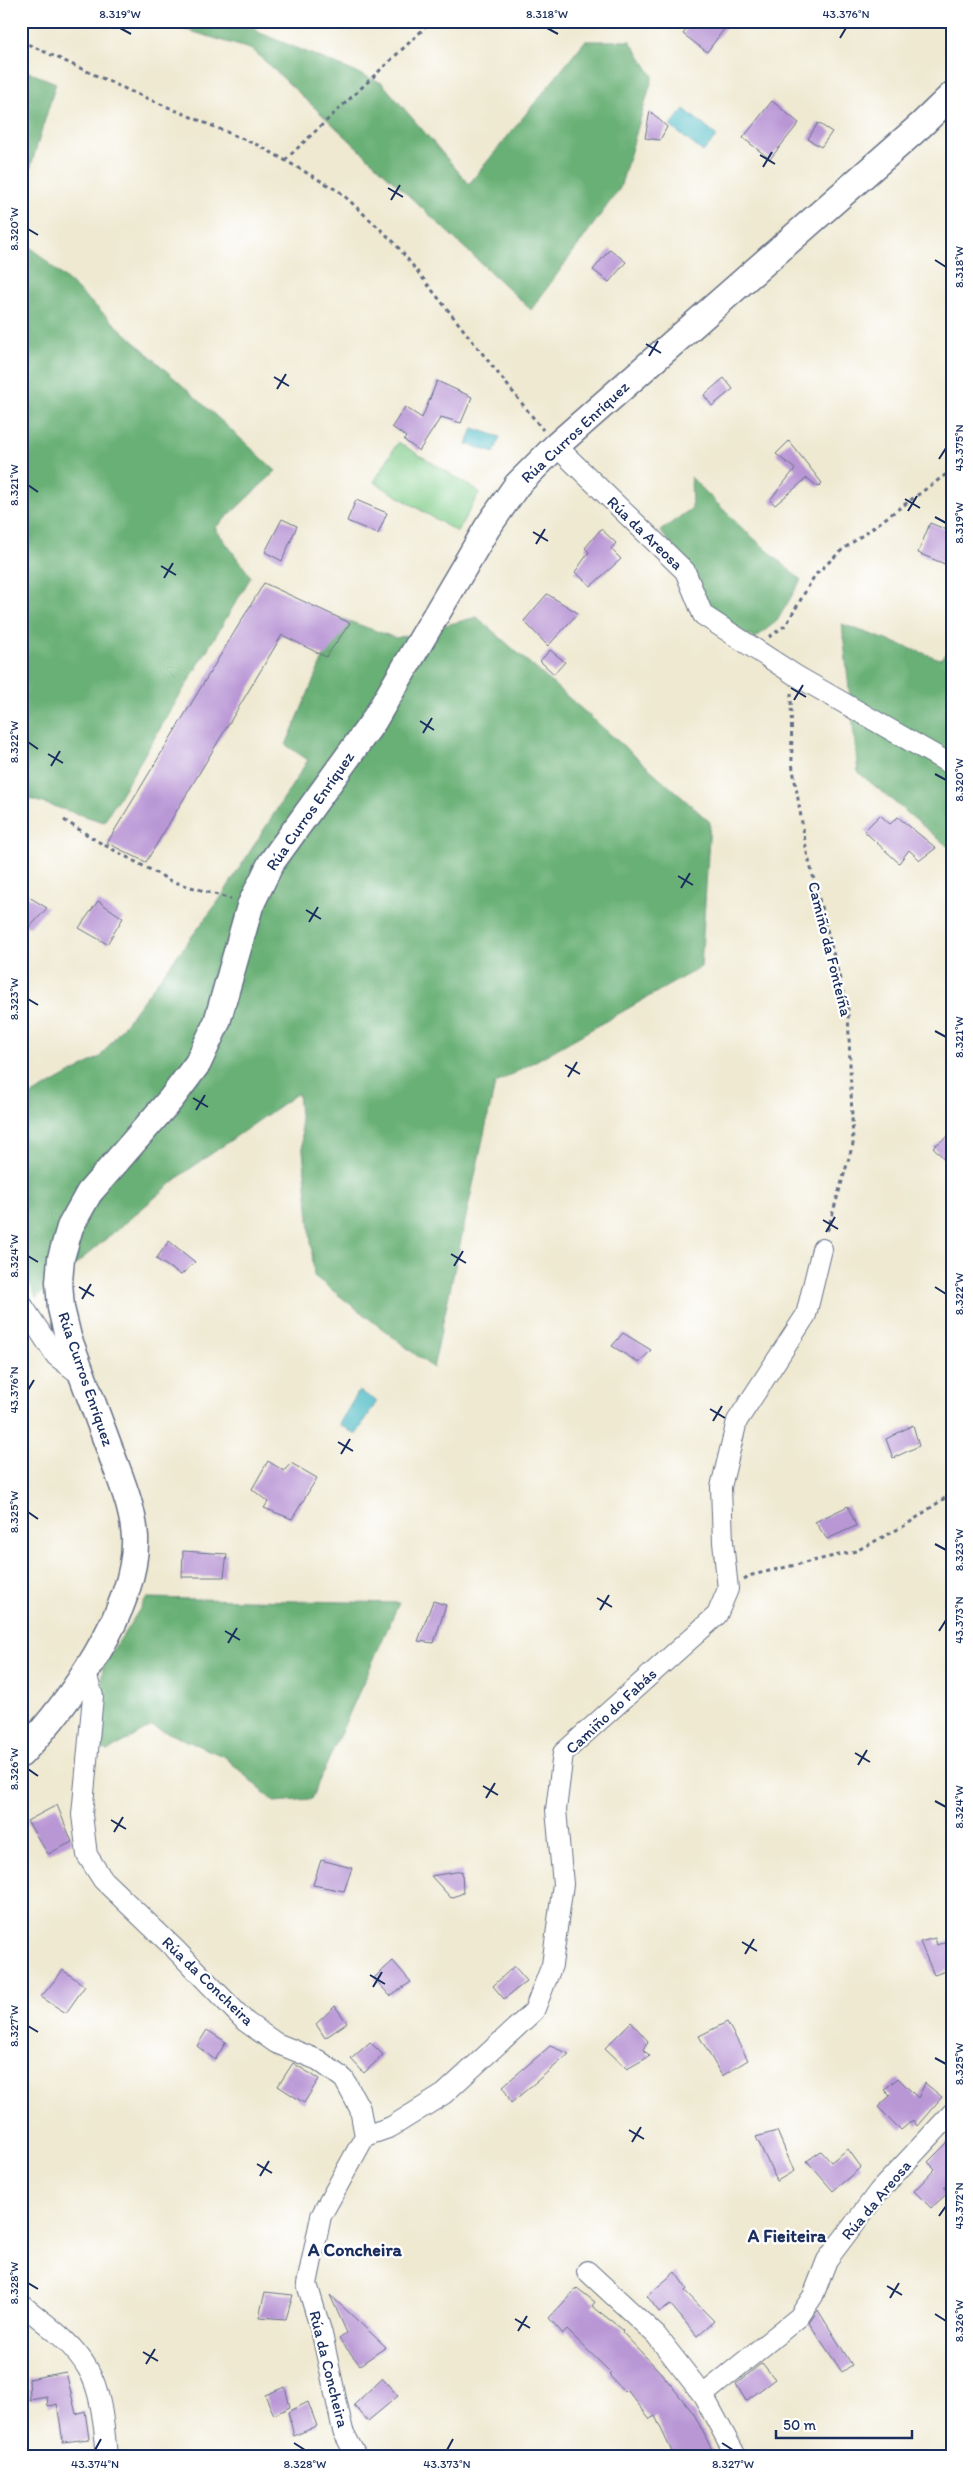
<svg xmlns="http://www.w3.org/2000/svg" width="973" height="2477" viewBox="0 0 973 2477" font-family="Itim,sans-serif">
  <rect width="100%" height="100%" fill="#fff"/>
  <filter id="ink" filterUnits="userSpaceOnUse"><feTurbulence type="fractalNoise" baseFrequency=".02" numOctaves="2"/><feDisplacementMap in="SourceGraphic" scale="10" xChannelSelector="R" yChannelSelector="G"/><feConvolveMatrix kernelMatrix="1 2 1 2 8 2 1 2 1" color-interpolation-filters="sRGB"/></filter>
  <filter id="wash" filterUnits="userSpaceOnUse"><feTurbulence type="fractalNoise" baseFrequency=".0096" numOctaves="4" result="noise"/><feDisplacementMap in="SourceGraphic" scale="20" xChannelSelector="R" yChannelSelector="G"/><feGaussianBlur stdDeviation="1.12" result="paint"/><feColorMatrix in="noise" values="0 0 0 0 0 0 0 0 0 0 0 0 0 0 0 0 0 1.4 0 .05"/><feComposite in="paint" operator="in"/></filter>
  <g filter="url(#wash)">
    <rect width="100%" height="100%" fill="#efe9d1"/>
    <path fill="#82cd8a" stroke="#4e7e74" d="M398,442L480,492L457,532L374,482Z"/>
    <path fill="#69b076" stroke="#42706a" d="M157,21H246L260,33L382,83L469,184L585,41H630L653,76L620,188L531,310L253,50Z
      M21,69L56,83L21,199Z
      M21,238L276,471L215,528L251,577L104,822L30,799L21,809Z
      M691,477L742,528L801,580L777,621L754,639L711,609L693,569L660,531L692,508Z
      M477,617L710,822L701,967L495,1084L433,1368L314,1276L298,1093L184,1173L36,1298L21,1261V1101L100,1057L218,902L308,760L286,745L340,618L396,638Z
      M842,624L940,659L952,648V850L858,772Z
      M147,1598L399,1603L311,1799L274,1802L225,1757L152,1726L108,1751L95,1744L103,1666Z"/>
    <path fill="#4dbbc4" stroke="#347591" d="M684,109L717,136L703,152L670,126Z
      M473,428L500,437L494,453L467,444Z
      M359,1391L377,1401L356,1435L339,1424Z"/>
    <g id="blocks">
      <path fill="#b997d5" d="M692,21H730L707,52L683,34Z
        M772,101L799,123L770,159L743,138Z
        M650,111L667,127L660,140L645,138Z
        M818,123L832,132L821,147L808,139Z
        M610,249L626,262L609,282L593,270Z
        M724,378L733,389L712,406L704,395Z
        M437,381L472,397L461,423L441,417L419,451L404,440L406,437L392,427L405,407L422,418Z
        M789,441L822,483L818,487L807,478L775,505L770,500L795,469L776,454Z
        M356,500L387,513L378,534L347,521Z
        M282,519L297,526L282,561L265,552Z
        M930,523L952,532V567L918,553Z
        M601,529L616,543L611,549L621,559L591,586L575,572L589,552L585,548Z
        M264,583L350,623L326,657L282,635L146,862L107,843Z
        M547,594L578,613L548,646L524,621Z
        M550,650L565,662L554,674L540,661Z
        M880,815L890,824L898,817L936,848L920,860L909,850L899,863L864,831Z
        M21,892L47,908L30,927L21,924Z
        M98,901L123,918L107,944L79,928Z
        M952,1133V1167L933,1147Z
        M169,1241L195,1262L181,1275L156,1259Z
        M623,1333L651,1350L639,1363L612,1346Z
        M913,1425L919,1446L893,1458L886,1439Z
        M268,1461L284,1471L291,1463L317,1478L292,1519L264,1508L268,1502L252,1489Z
        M848,1506L856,1526L827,1539L815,1522Z
        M183,1551L227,1554L224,1577H182Z
        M433,1601L446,1605L434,1643L418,1641Z
        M57,1805L72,1842L48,1854L27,1821Z
        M321,1860L352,1868L344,1891L313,1885Z
        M462,1871L463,1893L451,1898L431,1876Z
        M935,1938L937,1945L952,1939V1969L934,1975L920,1942Z
        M393,1961L411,1982L390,1996L374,1978Z
        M514,1966L527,1981L504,1999L493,1986Z
        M63,1970L85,1986L66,2013L41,1997Z
        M335,2006L347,2023L325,2038L316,2024Z
        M631,2022L648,2041L644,2050L650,2056L627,2069L605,2048Z
        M727,2022L748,2060L722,2076L699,2036Z
        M207,2030L226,2042L215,2060L197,2046Z
        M370,2042L383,2055L364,2073L351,2059Z
        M550,2046L569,2054L511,2103L503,2086Z
        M293,2063L319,2079L304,2103L278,2086Z
        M898,2078L918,2098L925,2083L942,2097L917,2126L913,2120L901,2130L878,2107L890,2096L884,2090Z
        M777,2131L794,2171L777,2181L756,2137Z
        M952,2138V2181L944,2187L949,2192L931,2208L914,2191L935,2169L928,2162Z
        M848,2149L861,2167L833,2191L807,2161L821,2151L831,2162Z
        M675,2272L687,2289L685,2291L714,2321L697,2336L670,2304L659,2312L647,2296Z
        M577,2288L595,2302L592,2306L623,2330L622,2332L662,2374L694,2414L715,2456H674L655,2416L650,2419L627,2390L625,2392L609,2375L611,2373L567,2330L563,2334L549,2318Z
        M265,2292L293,2295L286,2319L259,2317Z
        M330,2295L386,2347L360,2365L339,2339L347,2333Z
        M818,2310L852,2365L842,2372L809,2323Z
        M762,2363L775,2379L746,2401L736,2384Z
        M66,2372L76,2414L85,2411L89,2439L63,2442L57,2404L48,2407L47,2397L30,2400L29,2379Z
        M382,2378L398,2396L368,2421L354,2405Z
        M285,2387L290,2407L274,2415L265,2395Z
        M308,2402L317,2426L294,2436L288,2412Z"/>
    </g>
  </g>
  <g filter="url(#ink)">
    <use href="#blocks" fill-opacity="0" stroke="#657086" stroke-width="1"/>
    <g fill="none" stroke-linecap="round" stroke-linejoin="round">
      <defs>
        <path id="minor" d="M556,446L685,571L703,615L795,675L952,765
          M21,1303L56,1356L82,1376
          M85,1671L93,1696L82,1815L87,1855L103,1880L175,1949L246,2022L276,2043L318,2060L344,2079L360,2109L365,2136L321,2216L307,2284L322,2334L343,2431L356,2456
          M365,2136L391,2127L444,2094L534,2011L552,1965L563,1884L556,1810L563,1753L717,1615L728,1589L723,1542L721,1487L737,1421L806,1315L822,1249
          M587,2271L656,2335L703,2395L799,2317L813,2296L827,2260L879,2191L952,2113
          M21,2304C44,2323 73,2342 88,2369C102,2393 104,2428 107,2456
          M703,2395L736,2456"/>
        <path id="tertiary" d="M21,1754C68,1705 138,1608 135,1537C133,1507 120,1478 110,1450C96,1412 82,1375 68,1337L61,1308L59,1282L61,1258L70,1227L89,1193L171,1099L198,1063L217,1022L250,906L271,863L373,722L487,528L517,485L556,446L921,125L952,95"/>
      </defs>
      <use href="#minor" stroke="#657086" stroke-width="22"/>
      <use href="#tertiary" stroke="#657086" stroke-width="29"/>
      <path stroke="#657086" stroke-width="3" stroke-dasharray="4 4" stroke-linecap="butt" d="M21,41L130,91L262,147L340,192L394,242L543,430
        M285,160L432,21
        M769,637L786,625L815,575L842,550L952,470
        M791,693L792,763L807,853L848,1010L853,1144L827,1232
        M64,820L99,842L171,881L231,899
        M744,1580L752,1575L856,1551L906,1525L952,1493"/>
      <use href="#minor" stroke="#fff" stroke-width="20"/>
      <use href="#tertiary" stroke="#fff" stroke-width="26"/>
    </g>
  </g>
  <path fill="none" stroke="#1b2f5e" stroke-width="2" d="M120,28L131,34M547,28L558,34M840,38L846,28M760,155L775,164M763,167L772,152M388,188L403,197M391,200L400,185M28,229L38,235M935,260L946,267M646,344L661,353M649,356L658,341M274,377L289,386M277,389L286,374M939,459L946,448M28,485L38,492M905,499L920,508M908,511L917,496M935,517L946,523M533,532L548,541M536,544L545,529M161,566L176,575M164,578L173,563M791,688L806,697M794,700L803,685M420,721L434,730M423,733L432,718M28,742L38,749M48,754L63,763M51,766L60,751M935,774L946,780M678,876L693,885M681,888L690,873M306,910L321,919M309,922L318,907M28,999L38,1005M935,1031L946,1037M565,1065L580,1074M568,1077L577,1062M193,1098L208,1107M196,1110L205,1095M823,1220L838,1229M826,1232L835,1217M451,1254L466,1263M28,1256L38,1262M454,1266L463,1251M79,1287L94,1296M935,1287L946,1294M82,1299L91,1284M28,1390L34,1380M710,1409L725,1418M713,1421L722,1406M338,1442L353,1451M341,1454L350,1439M28,1512L38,1519M935,1544L946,1550M597,1598L612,1607M600,1610L609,1595M225,1631L240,1640M939,1631L946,1620M228,1643L237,1628M855,1753L870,1762M858,1765L867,1750M28,1769L38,1776M483,1786L498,1795M486,1798L495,1783M935,1801L946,1807M111,1820L126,1829M114,1832L123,1817M742,1942L757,1951M745,1954L754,1939M370,1975L385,1984M373,1987L382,1972M28,2026L38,2032M935,2058L946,2064M629,2130L644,2139M632,2142L641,2127M257,2164L272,2173M260,2176L269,2161M939,2216L946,2206M28,2283L38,2289M887,2286L902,2295M890,2298L899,2283M935,2314L946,2321M515,2319L530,2328M518,2331L527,2316M143,2352L158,2361M146,2364L155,2349M294,2443L305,2450M722,2443L733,2450M95,2450L101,2439M447,2450L453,2439"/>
  <g text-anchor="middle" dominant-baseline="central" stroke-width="4.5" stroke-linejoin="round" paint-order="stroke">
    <g font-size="16" fill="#1b2f5e" stroke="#fff">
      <text transform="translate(575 432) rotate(-43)">Rúa Curros Enríquez</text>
      <text transform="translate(645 533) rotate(44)">Rúa da Areosa</text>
      <text transform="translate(310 811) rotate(-55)">Rúa Curros Enríquez</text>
      <text transform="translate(830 949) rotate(76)">Camiño da Fonteíña</text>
      <text transform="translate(86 1379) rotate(71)">Rúa Curros Enríquez</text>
      <text transform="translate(611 1711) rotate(-43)">Camiño do Fabás</text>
      <text transform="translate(208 1981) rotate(44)">Rúa da Concheira</text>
      <text transform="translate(876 2200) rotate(-50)">Rúa da Areosa</text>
      <text transform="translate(329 2369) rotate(76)">Rúa da Concheira</text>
    </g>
    <g font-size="18" font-weight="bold" fill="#1b2f5e" stroke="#fff">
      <text x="787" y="2236">A Fieiteira</text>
      <text x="355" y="2250">A Concheira</text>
    </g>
  </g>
  <rect width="973" height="2477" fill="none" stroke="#fff" stroke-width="55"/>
  <path d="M776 2430v8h136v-8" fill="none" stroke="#1b2f5e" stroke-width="2.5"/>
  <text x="783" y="2430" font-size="15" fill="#1b2f5e" stroke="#ffffff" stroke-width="4" paint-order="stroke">50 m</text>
  <rect x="28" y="28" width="918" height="2422" fill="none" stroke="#1b2f5e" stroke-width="2"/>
  <g font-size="12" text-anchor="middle" fill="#1b2f5e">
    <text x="120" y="18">8.319°W</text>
    <text x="547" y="18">8.318°W</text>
    <text x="846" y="18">43.376°N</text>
    <text transform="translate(14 229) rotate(-90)" y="4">8.320°W</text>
    <text transform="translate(959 267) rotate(-90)" y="4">8.318°W</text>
    <text transform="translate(959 448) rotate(-90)" y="4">43.375°N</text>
    <text transform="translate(14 485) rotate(-90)" y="4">8.321°W</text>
    <text transform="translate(959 523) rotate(-90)" y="4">8.319°W</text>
    <text transform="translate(14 742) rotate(-90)" y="4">8.322°W</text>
    <text transform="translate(959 780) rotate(-90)" y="4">8.320°W</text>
    <text transform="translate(14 999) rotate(-90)" y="4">8.323°W</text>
    <text transform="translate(959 1037) rotate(-90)" y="4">8.321°W</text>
    <text transform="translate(14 1256) rotate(-90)" y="4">8.324°W</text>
    <text transform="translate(959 1294) rotate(-90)" y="4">8.322°W</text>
    <text transform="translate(14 1390) rotate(-90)" y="4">43.376°N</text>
    <text transform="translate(14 1512) rotate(-90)" y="4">8.325°W</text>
    <text transform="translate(959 1550) rotate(-90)" y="4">8.323°W</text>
    <text transform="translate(959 1620) rotate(-90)" y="4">43.373°N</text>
    <text transform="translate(14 1769) rotate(-90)" y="4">8.326°W</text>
    <text transform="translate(959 1807) rotate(-90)" y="4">8.324°W</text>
    <text transform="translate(14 2026) rotate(-90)" y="4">8.327°W</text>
    <text transform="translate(959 2064) rotate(-90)" y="4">8.325°W</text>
    <text transform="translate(959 2206) rotate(-90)" y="4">43.372°N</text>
    <text transform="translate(14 2283) rotate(-90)" y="4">8.328°W</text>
    <text transform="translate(959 2321) rotate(-90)" y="4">8.326°W</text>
    <text x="95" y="2468">43.374°N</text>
    <text x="305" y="2468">8.328°W</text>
    <text x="447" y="2468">43.373°N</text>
    <text x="733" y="2468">8.327°W</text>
  </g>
</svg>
